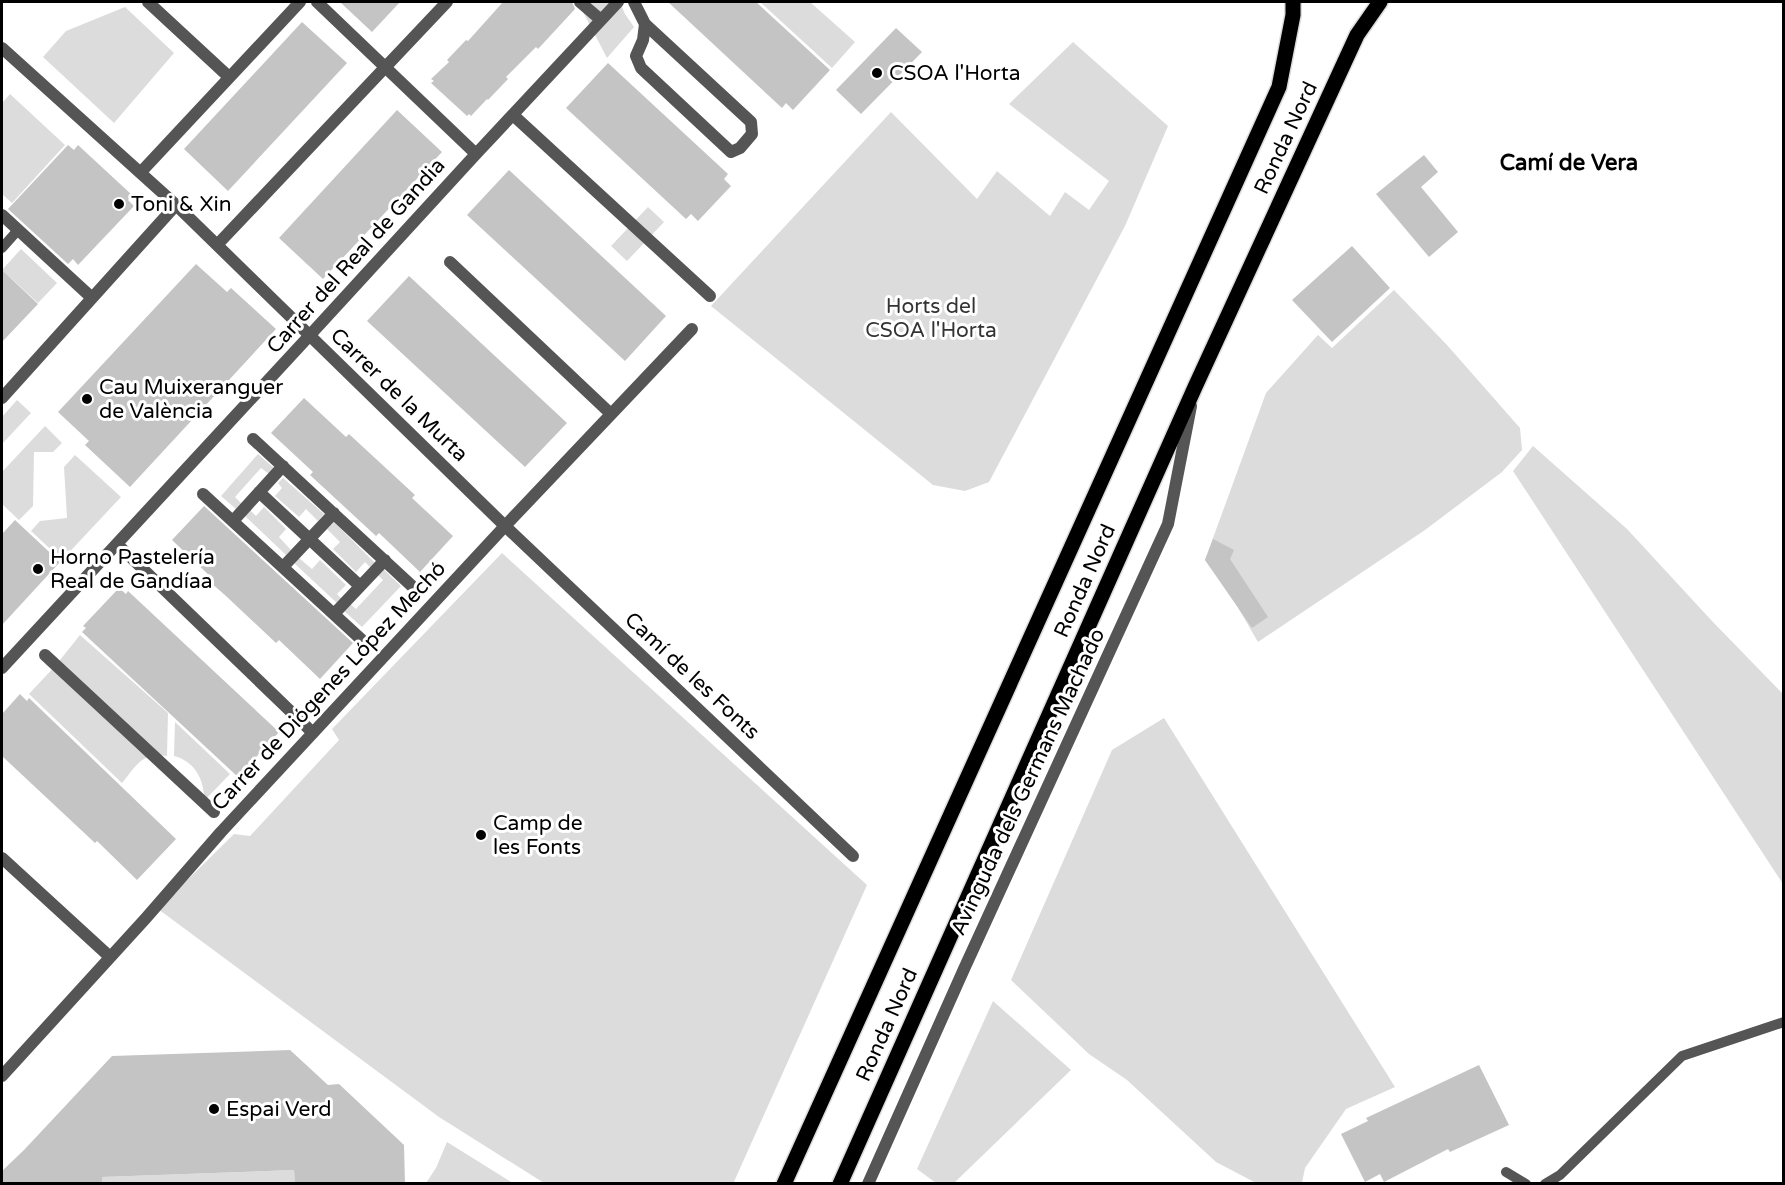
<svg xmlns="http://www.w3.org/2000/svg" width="1785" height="1185" viewBox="0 0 1785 1185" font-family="'Varela Round',sans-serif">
  <rect width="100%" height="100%" fill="#fff"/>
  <path fill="#dcdcdc" d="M584,2H620L625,14L634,27L607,58L580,6Z
    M760,2H810L855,42L832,68Z
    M125,7L174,53L114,123L43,57L66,31Z
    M1073,42L1168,126L1125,226L989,482L965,491L933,485L711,306L891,112L977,199L997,171L1050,216L1065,192L1089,210L1109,181L1009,104Z
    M10,94L65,145L12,203L2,194V103Z
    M648,207L664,222L627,261L611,246Z
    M21,249L57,283L38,303L2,270Z
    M1394,290L1447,345L1520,428L1522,450L1502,472L1425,530L1258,642L1233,599L1205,560L1266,393L1318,335L1332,348Z
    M17,400L31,413L2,444V417Z
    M45,426L62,443L53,452H34L33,506L19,520L2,504V472Z
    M1533,446L1627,529L1712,621L1783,694V884L1513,471Z
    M258,454L274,468L269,474L261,468L235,497L241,503L236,509L221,496Z
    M75,455L121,497L62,560L31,531L40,521L67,518L64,467Z
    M283,478L324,514L318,521L306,509L299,517L275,496L282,488L278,483Z
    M264,507L286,529L279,537L291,550L286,555L245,516L250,510L256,516Z
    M334,522L375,563L370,567L365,562L356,572L333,549L340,542L327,529Z
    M502,553L867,885L733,1184L544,1183L439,1117L158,909L234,834L250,836L339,740L332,729Z
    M299,558L312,569L320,560L346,585L337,594L342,599L338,604L294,563Z
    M383,569L401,586L362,627L343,610L350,604L356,609L383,580L377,574Z
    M80,635L168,713L167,756C142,752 136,766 122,783L29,694L56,665Z
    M1164,718L1395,1087L1346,1109L1305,1168L1302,1183H1256L1216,1162L1127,1080L1089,1054L1011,980L1112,750Z
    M175,722L230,774L204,801C205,781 195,761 174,756Z
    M993,1001L1071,1070L954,1183H936L917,1169Z
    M447,1142L513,1183H426L436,1168Z
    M294,1170L295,1183L102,1184V1177Z"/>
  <path fill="#c4c4c4" d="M340,2H400L372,32Z
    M503,2H572L575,9L538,49L536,47L506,77L508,79L488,100L487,99L471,116L469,114L467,116L431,83L434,81L431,79L449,62L447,60L466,40L468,41Z
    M668,2H756L830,70L793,110L786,103L782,108Z
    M302,22L347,63L228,191L184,149Z
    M896,28L922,52L861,114L836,90Z
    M608,63L728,174L724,179L731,186L698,221L691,214L686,219L566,108Z
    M397,110L442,152L323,279L279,238Z
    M68,145L74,150L78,145L132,195L128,200L134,206L78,265L73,259L68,264L8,209Z
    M1424,155L1438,172L1421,187L1458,232L1429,257L1376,194Z
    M509,170L666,316L625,361L467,215Z
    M1352,246L1390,288L1332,342L1292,300Z
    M196,264L227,292L231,288L276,329L130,487L85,445L89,441L58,412Z
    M2,270L38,304L2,342Z
    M409,276L567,423L525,467L367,321Z
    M304,398L346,437L349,434L415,495L412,498L453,536L420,572L379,533L376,536L310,475L313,472L271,433Z
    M204,506L353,643L320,679L279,640L276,643L226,596L210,582L213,579L172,540Z
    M15,520L60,562L2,625V534Z
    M1213,539L1234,550L1230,559L1268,617L1252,628L1205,560Z
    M119,588L126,594L128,591L279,732L238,777L82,632L86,628L83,626Z
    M20,694L27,701L29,698L176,839L137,880L97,841L95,843L2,756V714Z
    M290,1050L328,1085L339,1084L404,1145L405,1184H295L294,1170L102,1177V1184H2V1171L24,1150L112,1056Z
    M1479,1065L1509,1125L1450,1152L1448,1149L1384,1182L1380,1174L1365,1182L1341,1134L1368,1121L1366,1118Z"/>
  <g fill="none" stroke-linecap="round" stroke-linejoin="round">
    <defs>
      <path id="primary" d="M784,1184L1279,87L1293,15V2
        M840,1184L1195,387L1357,35L1380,2"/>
    </defs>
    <use href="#primary" stroke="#dbdbdb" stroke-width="18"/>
    <path stroke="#555" stroke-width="10" d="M2,248L18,230
      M1506,1172L1526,1184
      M1545,1184L1560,1175L1682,1056L1784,1022"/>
    <path stroke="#555" stroke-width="12" d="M148,2L229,77
      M317,2L476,154
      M580,2L601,20
      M513,115L710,296
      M141,172L300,2
      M310,335L476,154L618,2
      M253,439L413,587
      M259,492L360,586
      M203,494L363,641
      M233,521L283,466
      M283,567L334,513
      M334,614L385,560
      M45,655L214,812"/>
    <path stroke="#555" stroke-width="12" d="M634,2L645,24L751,122L752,134L740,148L731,152L641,68L636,56L643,40L645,24
      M2,48L176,205L505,526L853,856
      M2,215L91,297
      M217,245L447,2
      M450,262L611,414
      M2,398L176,205
      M117,544L313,733
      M2,668L310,335
      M2,858L110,957
      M2,1076L146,918L221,832L505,526L692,329
      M868,1184L964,969L1168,524L1191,406"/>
    <use href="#primary" stroke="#000" stroke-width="15"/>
  </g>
  <g fill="#000" stroke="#fff" stroke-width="2">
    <circle cx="877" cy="73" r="6"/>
    <circle cx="119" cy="204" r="6"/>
    <circle cx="87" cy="399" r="6"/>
    <circle cx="38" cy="569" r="6"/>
    <circle cx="481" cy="835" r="6"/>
    <circle cx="214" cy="1109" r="6"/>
  </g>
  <g text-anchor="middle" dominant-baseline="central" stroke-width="6" stroke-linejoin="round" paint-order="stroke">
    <g font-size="21" fill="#000" stroke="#fff" text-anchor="start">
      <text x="889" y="73">CSOA l'Horta</text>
      <text x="131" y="204">Toni &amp; Xin</text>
      <text x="99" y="387">Cau Muixeranguer<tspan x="99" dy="24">de València</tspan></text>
      <text x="50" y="557">Horno Pastelería<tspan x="50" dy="24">Real de Gandíaa</tspan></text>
      <text x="493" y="823">Camp de<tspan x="493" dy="24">les Fonts</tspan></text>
      <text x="226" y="1109">Espai Verd</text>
    </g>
    <g font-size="21" fill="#000" stroke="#fff">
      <text transform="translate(1286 138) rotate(-65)">Ronda Nord</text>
      <text transform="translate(356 256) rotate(-48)">Carrer del Real de Gandia</text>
      <text transform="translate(399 395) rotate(44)">Carrer de la Murta</text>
      <text transform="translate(1085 581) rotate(-66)">Ronda Nord</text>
      <text transform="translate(692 676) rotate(43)">Camí de les Fonts</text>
      <text transform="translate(329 686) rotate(-47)">Carrer de Diógenes López Mechó</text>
      <text transform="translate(1028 782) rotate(-65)">Avinguda dels Germans Machado</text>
      <text transform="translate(887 1025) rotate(-66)">Ronda Nord</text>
    </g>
    <g font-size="21" fill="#333" stroke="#fff">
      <text x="931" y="306">Horts del<tspan x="931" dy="24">CSOA l'Horta</tspan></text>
    </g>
    <g font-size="22" font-weight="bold" fill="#000" stroke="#fff">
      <text x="1569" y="163">Camí de Vera</text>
    </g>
  </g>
  <rect width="1785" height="1185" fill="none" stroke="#000000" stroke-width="6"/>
</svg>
